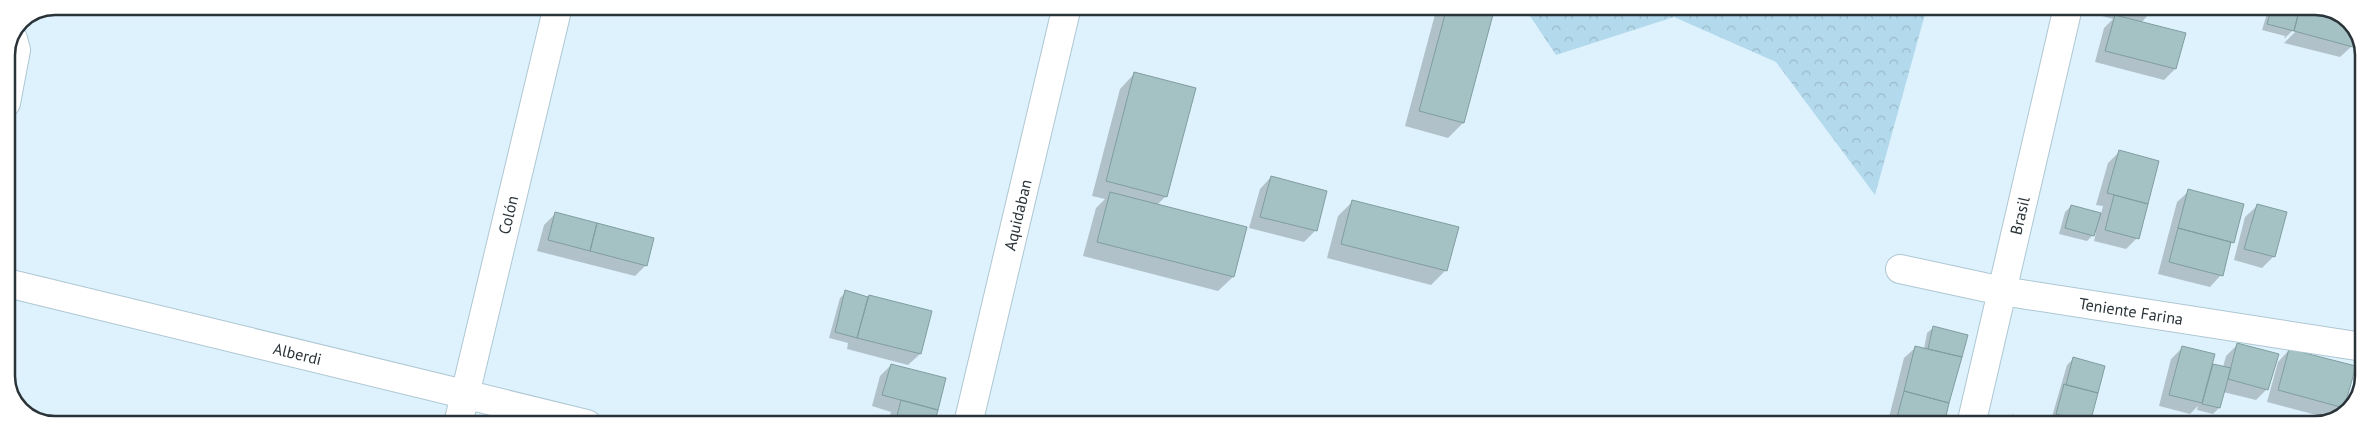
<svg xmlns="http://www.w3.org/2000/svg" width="2370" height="431" viewBox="0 0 2370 431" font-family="'PT Sans',sans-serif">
  <defs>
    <pattern id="forest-crowns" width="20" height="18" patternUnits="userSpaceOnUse" patternTransform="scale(1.25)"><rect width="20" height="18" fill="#b3d9ec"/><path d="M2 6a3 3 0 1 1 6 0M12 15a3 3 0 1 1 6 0" fill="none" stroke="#9abbcb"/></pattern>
  </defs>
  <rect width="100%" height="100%" fill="#def2fd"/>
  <path fill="url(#forest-crowns)" d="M1524,7H1927L1875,195L1776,62L1674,17L1556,55Z"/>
  <path fill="#0003" d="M1437,7H1493L1463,123L1448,138L1405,126Z
    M2088,7H2151L2149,14L2141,23L2184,34L2175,69L2164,80L2095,62L2104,28L2113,19L2087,12Z
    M2269,7H2316L2327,10L2350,21L2355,32L2352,46L2340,57L2284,43L2297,30H2293L2284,39L2285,36L2262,30Z
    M1134,74L1166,196L1157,205L1233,277L1218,291L1083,256L1096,208L1105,199L1092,196L1120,89Z
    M2119,152L2158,162L2137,238L2126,249L2094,241L2096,232L2087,241L2059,234L2065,212L2071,206L2101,214L2103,206L2096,205L2108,163Z
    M1271,177L1316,230L1304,242L1249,228L1260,189Z
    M2189,191L2242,205L2221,275L2210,287L2158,274L2177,202Z
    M1353,201L1446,270L1431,285L1327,258L1338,216Z
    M2257,206L2274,256L2262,268L2234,260L2245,217Z
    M555,214L646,265L635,276L537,251L544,225Z
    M846,292L869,298L920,354L908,365L847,349L848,343L829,338L840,298Z
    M1934,327L1966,335L1943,425H1887L1904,358L1916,347L1924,349L1927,333Z
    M2238,344L2267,389L2256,400L2223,392L2219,408L2213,414L2197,410L2198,406L2190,414L2159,406L2171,359L2183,347L2210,368L2213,365L2223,367L2226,356Z
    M2289,350L2343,407L2331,419L2267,402L2278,362Z
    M2073,359L2089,422L2086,425H2068L2051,420L2067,365Z
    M891,365L944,379L932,424H887L891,412L872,406L880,376Z
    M2012,416L2044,425H2005Z"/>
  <path fill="#a4c1c4" stroke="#809da0" d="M1447,7H1495L1464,123L1419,111Z
    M2119,7H2152L2150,15Z
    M2272,7H2300L2294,31L2267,24Z
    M2300,7H2322L2350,21L2356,34L2353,47L2294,31Z
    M2115,15L2186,33L2176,69L2105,51Z
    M1134,72L1196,88L1167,197L1106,181Z
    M2119,150L2159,161L2148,204L2107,193Z
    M1271,176L1327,191L1317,231L1260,217Z
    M2188,189L2244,204L2234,243L2178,228Z
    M1110,192L1247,227L1234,277L1097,242Z
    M2114,195L2148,204L2139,239L2105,230Z
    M1352,200L1459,227L1447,271L1341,244Z
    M2257,204L2287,212L2275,257L2244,249Z
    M2071,205L2101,213L2094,236L2065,228Z
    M555,212L597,223L590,251L548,240Z
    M597,223L654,238L647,266L590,251Z
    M2178,228L2231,242L2223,276L2169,262Z
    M845,290L868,297L857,338L835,332Z
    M869,295L932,311L921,354L857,338Z
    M1933,326L1968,335L1962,357L1928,349Z
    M2237,343L2279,354L2268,390L2228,379Z
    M1915,346L1962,357L1949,403L1904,391Z
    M2182,346L2215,354L2202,403L2169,395Z
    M2289,349L2356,366L2344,408L2278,390Z
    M2073,357L2105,366L2098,393L2066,385Z
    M891,364L946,378L938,410L882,395Z
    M2213,364L2231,368L2220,408L2202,404Z
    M2064,384L2098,393L2090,423L2056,414Z
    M1904,391L1949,403L1944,425H1895Z
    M901,400L938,410L934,424H895Z
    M2012,415L2050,425H2009Z"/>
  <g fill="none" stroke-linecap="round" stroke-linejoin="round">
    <defs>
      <g id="street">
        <path d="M6,103L16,50L13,39"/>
        <path id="s1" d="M1900,269L2002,291L2363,347"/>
        <path id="s2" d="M7,283L587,424"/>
        <path id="s3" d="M458,424L558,6"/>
        <path id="s4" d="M968,424L1067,6"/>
        <path id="s5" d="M1971,425L2068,7"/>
      </g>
    </defs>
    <use href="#street" stroke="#aec7d3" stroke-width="30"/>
    <use href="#street" stroke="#fff" stroke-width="28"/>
  </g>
  <g text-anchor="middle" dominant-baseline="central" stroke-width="4.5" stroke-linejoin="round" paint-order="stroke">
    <g font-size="16" fill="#293338" stroke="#fff">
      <text stroke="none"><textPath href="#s3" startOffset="215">Colón</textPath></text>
      <text stroke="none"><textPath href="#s4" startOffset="215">Aquidaban</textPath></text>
      <text stroke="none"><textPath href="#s5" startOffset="215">Brasil</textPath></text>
      <text stroke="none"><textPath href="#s1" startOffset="235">Teniente Farina</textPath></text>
      <text stroke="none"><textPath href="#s2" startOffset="299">Alberdi</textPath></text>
    </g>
  </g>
  <path d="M0 0H2370V431H0ZM55 15H2315A40 40 0 0 1 2355 55V376A40 40 0 0 1 2315 416H55A40 40 0 0 1 15 376V55A40 40 0 0 1 55 15Z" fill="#fff" fill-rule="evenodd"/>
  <path fill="none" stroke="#293338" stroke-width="2.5" d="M55 15H2315A40 40 0 0 1 2355 55V376A40 40 0 0 1 2315 416H55A40 40 0 0 1 15 376V55A40 40 0 0 1 55 15Z"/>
</svg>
